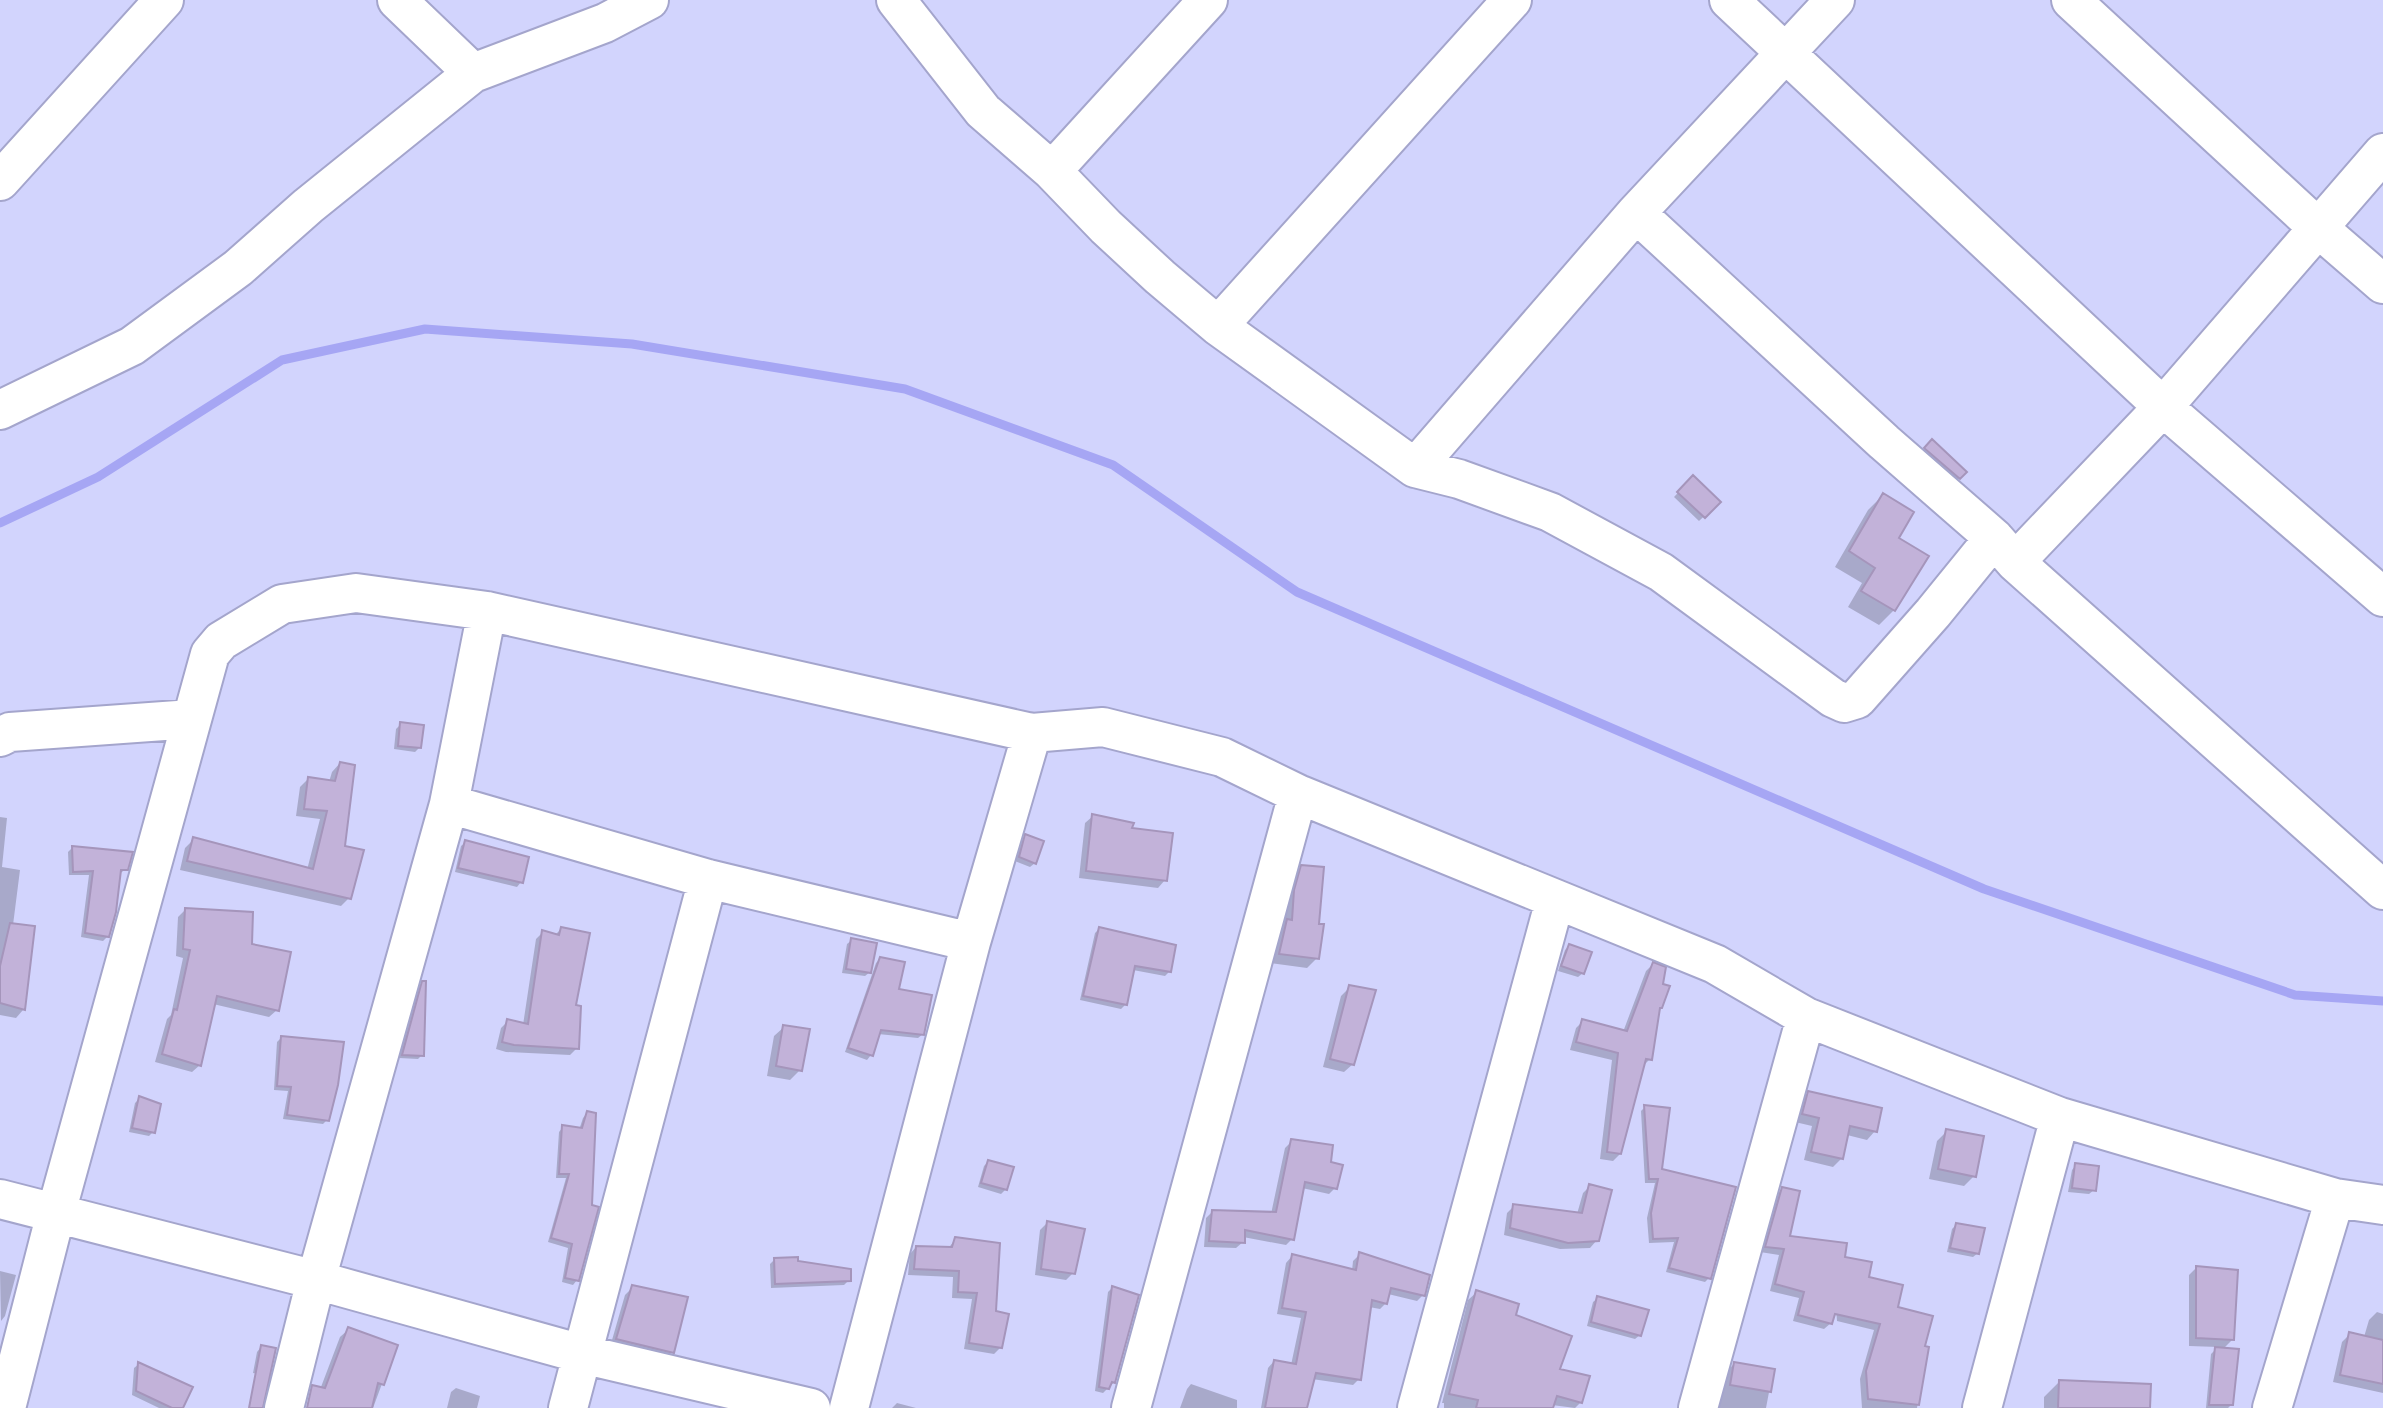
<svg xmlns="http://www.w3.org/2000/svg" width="2383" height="1408" viewBox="0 0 2383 1408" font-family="Helvetica,sans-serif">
  <rect width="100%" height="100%" fill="#d2d4fd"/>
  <path fill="#0003" d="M1932,442L1965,472L1949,488L1915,458Z
    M1693,477L1719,502L1699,521L1674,497Z
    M1883,495L1896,538L1926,556L1894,610L1879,625L1848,607L1862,583L1835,567L1868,510Z
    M401,724L420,747L415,752L394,749L396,729Z
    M340,763L343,847L349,898L341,906L180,870L185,848L194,839L307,870L320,819L296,816L300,787L308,779L329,782L332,772Z
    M1093,816L1130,829L1165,880L1158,888L1079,878L1085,823Z
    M0,817L7,818L2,867L20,870L13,925L33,928L23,1010L16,1018L0,1015Z
    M1026,836L1035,863L1030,867L1015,861L1021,841Z
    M466,842L521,882L517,887L455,872L461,846Z
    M72,848L126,869L119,874L108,936L103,941L81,937L89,875H69L68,852Z
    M1302,867L1317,925V958L1307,968L1270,963L1277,931L1283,925L1285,901L1292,877Z
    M185,910L251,946L277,1010L269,1017L213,1004L200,1065L192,1072L155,1062L167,1019L171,1015L183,958L176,956L178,917Z
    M1100,928L1169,972L1165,976L1133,970L1126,1004L1121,1009L1080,1000L1095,933Z
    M561,929L574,1007L577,1048L570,1055L506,1052L496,1049L501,1028L508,1021L523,1025L536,939L543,932L554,936Z
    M852,940L870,972L865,976L842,973L847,944Z
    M1569,946L1583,973L1578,977L1558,971L1565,950Z
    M880,959L923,1034L918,1038L878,1034L871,1055L867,1060L845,1052L876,963Z
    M1653,964L1658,1010L1650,1059L1642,1067L1620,1154L1613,1161L1600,1159L1612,1060L1570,1050L1576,1028L1583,1021L1623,1032L1646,971Z
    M423,983L422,1055L418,1059L399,1058L418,987Z
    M1350,987L1353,1064L1344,1072L1323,1067L1341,996Z
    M784,1027L800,1070L790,1080L767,1076L774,1036Z
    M281,1038L327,1120L323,1124L283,1119L288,1091L274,1090L277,1042Z
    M1809,1093L1875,1131L1867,1140L1847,1135L1841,1159L1833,1167L1804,1160L1812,1126L1795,1122L1800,1101Z
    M140,1098L153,1132L149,1136L129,1132L135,1103Z
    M1645,1107L1660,1170L1709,1278L1705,1282L1666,1272L1674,1242L1649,1243L1647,1218L1655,1183H1645L1641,1111Z
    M587,1113L577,1280L573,1285L562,1282L568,1248L548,1242L566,1178H556L559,1132L563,1127L579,1130L583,1118Z
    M1947,1131L1974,1176L1964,1186L1929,1179L1937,1141Z
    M1292,1141L1329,1163L1335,1188L1329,1194L1302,1188L1292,1239L1286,1245L1243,1237V1242L1236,1248L1204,1247L1206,1218L1213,1211L1271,1214L1285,1148Z
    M988,1162L1006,1189L1001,1194L978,1187L984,1166Z
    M2076,1165L2094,1190L2089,1194L2068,1192L2072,1170Z
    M1590,1186L1597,1240L1590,1248L1560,1249L1504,1235L1507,1213L1514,1206L1577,1214L1583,1193Z
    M1782,1189L1788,1238L1844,1259L1867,1278L1896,1308L1923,1348H1927L1917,1408H1845H1862L1860,1379L1874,1330L1837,1321L1836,1308L1831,1323L1824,1329L1793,1321L1799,1298L1770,1291L1779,1255L1760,1252L1776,1195Z
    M1047,1223L1073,1273L1066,1280L1035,1275L1040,1230Z
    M1956,1225L1978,1253L1973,1257L1947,1252L1952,1229Z
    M956,1238L995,1313L1000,1348L994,1354L964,1349L972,1299L952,1298L953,1277L908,1275L910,1254L916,1247L948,1249Z
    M1360,1254L1423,1295L1417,1301L1388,1294L1386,1303L1380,1309L1369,1307L1359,1379L1353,1385L1312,1379L1305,1408H1261L1268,1368L1274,1361L1291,1365L1301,1318L1277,1314L1286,1263L1292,1256L1352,1271L1353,1261Z
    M775,1259L796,1263L849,1280L844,1285L771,1288L770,1264Z
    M2197,1267L2232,1340L2222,1350L2231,1405L2228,1408H2206L2211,1354L2218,1347L2189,1346V1275Z
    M0,1271L16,1275L5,1316L1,1321Z
    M633,1287L672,1352L664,1360L610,1347L625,1295Z
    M1112,1288L1114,1382L1103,1393L1095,1391L1108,1292Z
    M1477,1292L1513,1316L1581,1402L1575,1408L1552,1405V1408H1444V1403H1442L1468,1300Z
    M1598,1298L1640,1335L1635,1339L1587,1326L1593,1302Z
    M2377,1312L2383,1314V1393L2333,1382L2342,1342L2350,1334L2364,1337L2369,1320Z
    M349,1329L396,1346L373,1408H313L340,1337Z
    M261,1347L265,1375L253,1373L257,1352Z
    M139,1364L181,1408H159L132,1395L134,1368Z
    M1734,1364L1773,1371L1766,1408H1719L1728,1370Z
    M2059,1382L2148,1408H2044V1397Z
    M1191,1384L1237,1400V1408H1180L1187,1389Z
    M456,1388L480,1396L477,1408H447L451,1392Z
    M897,1403L916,1408H892Z"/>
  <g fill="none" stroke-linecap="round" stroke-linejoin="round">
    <path stroke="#a6a6f4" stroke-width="9" d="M0,523L98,477L282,360L425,329L632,344L905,389L1113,465L1297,592L1984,889L2295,995L2383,1001"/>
  </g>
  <path fill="#c2b2d9" stroke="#a595bb" stroke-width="2" d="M1932,439L1967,472L1960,479L1924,448Z
    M1693,475L1721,502L1705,518L1677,492Z
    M1883,493L1914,512L1899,538L1929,556L1895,611L1861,591L1875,568L1849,551Z
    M400,722L424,725L421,748L398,746Z
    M340,762L355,765L345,846L364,850L351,899L187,861L193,837L313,869L327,811L304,809L308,777L335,781Z
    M1092,814L1134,823L1132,828L1173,833L1167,881L1086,871Z
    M1025,834L1044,841L1036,864L1019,857Z
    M465,840L529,857L523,883L458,868Z
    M72,846L133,852L128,870H121L116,912L109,937L85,933L93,871L73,872Z
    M1301,865L1324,867L1319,924H1324L1319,959L1279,954L1287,919L1292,920L1294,890Z
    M185,908L253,912L252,944L291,952L279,1011L217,996L201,1066L162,1054L174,1009L177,1010L190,950L183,949Z
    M10,923L35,926L25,1010L0,1003V966Z
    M561,927L590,933L576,1005L581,1006L579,1049L514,1045L502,1042L507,1019L528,1024L542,930L559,935Z
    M1099,927L1176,945L1171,972L1135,966L1127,1005L1083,996Z
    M851,938L877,943L871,973L846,969Z
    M1569,944L1592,952L1584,974L1561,966Z
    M880,957L905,962L899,989L932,995L924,1035L881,1030L873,1056L848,1048Z
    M1653,962L1666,967L1663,984L1670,986L1662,1008H1660L1652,1060L1646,1059L1621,1154L1607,1152L1618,1053L1576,1042L1582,1019L1627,1031Z
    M422,981H426L424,1056L402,1055Z
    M1349,985L1376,990L1354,1065L1330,1059Z
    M783,1025L810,1029L802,1071L776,1066Z
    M281,1036L344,1042L338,1085L329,1121L287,1115L291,1087L277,1086Z
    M1808,1091L1882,1108L1877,1132L1850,1126L1843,1159L1811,1152L1819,1118L1802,1114Z
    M139,1096L161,1104L155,1133L132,1128Z
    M1644,1105L1670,1108L1662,1169L1736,1187L1711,1279L1669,1268L1678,1238L1653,1239L1651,1213L1658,1179H1649Z
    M587,1111L596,1113L592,1205L599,1207L579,1281L565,1278L572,1244L551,1238L569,1174H559L562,1125L582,1128Z
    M1946,1129L1984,1136L1976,1177L1938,1169Z
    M1291,1139L1333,1145L1331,1162L1343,1165L1337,1189L1305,1182L1294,1240L1245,1230V1243L1209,1241L1212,1210L1276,1212Z
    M988,1160L1014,1167L1007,1190L981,1183Z
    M2075,1163L2099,1166L2096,1191L2072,1188Z
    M1589,1184L1612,1190L1599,1241L1568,1243L1510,1228L1513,1204L1582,1213Z
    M1782,1187L1800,1191L1790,1236L1847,1243L1845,1257L1872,1262L1869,1277L1903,1285L1898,1307L1933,1316L1925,1346L1929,1347L1919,1405L1868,1399L1866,1371L1880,1324L1835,1314L1832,1324L1798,1315L1804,1292L1775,1284L1784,1249L1765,1247Z
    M1047,1221L1085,1229L1075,1274L1041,1269Z
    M1956,1223L1985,1228L1979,1254L1950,1248Z
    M955,1237L1000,1243L996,1311L1009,1314L1002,1348L969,1343L977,1293L958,1292L959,1271L914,1269L916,1246L952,1247Z
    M1359,1252L1430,1275L1425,1296L1391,1288L1387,1304L1372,1300L1361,1380L1316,1373L1307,1408H1265L1274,1360L1296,1364L1306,1312L1282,1308L1292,1254L1356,1270Z
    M798,1257V1261L851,1269V1281L775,1284L774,1258Z
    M2196,1266L2238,1270L2234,1340L2196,1338Z
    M632,1285L688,1297L674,1353L616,1339Z
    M1112,1286L1139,1295L1115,1383L1112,1382L1109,1389L1099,1387Z
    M1476,1290L1519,1304L1516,1315L1572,1336L1560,1369L1590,1376L1582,1403L1557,1396L1553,1408H1476L1478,1400L1449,1394Z
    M1597,1296L1649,1310L1641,1336L1591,1322Z
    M348,1327L398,1345L384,1385L378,1383L372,1408H307L312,1385L325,1388Z
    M2349,1332L2383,1340V1384L2340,1375Z
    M261,1345L276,1348L263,1408H249Z
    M2215,1347L2239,1349L2233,1405H2209Z
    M138,1362L193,1387L183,1408H172L136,1391Z
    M1734,1362L1775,1369L1771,1392L1730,1385Z
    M2059,1380L2151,1384L2150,1408H2058Z"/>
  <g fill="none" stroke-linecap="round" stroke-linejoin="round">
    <defs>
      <path id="minor" d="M397,0L473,73
        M896,0L983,111L1052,171L1106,227L1160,277L1218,326L1415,468L1459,479L1550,512L1661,572L1833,698L1844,703L1857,699L1933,613L1994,538
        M1729,0L2163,407L2383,597
        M2071,0L2317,227L2383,284
        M1052,171L1208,0
        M0,181L164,0
        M1636,213L1884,442L1994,538L2015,562L2383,890
        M1218,326L1512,0
        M0,410L132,346L238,268L308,206L473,73L605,23L649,0
        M1415,468L1636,213L1835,0
        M2015,562L2163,407L2383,153
        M0,737L10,732L192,719
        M449,804L708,879L971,942
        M0,1199L316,1280L582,1354L811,1408
        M6,1408L56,1213L210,654L221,641L282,604L356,593L487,611L1032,733L1103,727L1222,757L1298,794L1715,964L1806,1017L2060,1117L2335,1198L2383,1205
        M284,1408L316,1280L449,804L487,611
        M568,1408L708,879
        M849,1408L971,942L1032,733
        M1131,1408L1298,794
        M1417,1408L1555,900
        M1698,1408L1806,1017
        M1982,1408L2060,1117
        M2272,1408L2335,1198"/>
    </defs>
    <use href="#minor" stroke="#a4a5cc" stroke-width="42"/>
    <use href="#minor" stroke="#fff" stroke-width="38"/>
  </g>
</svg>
